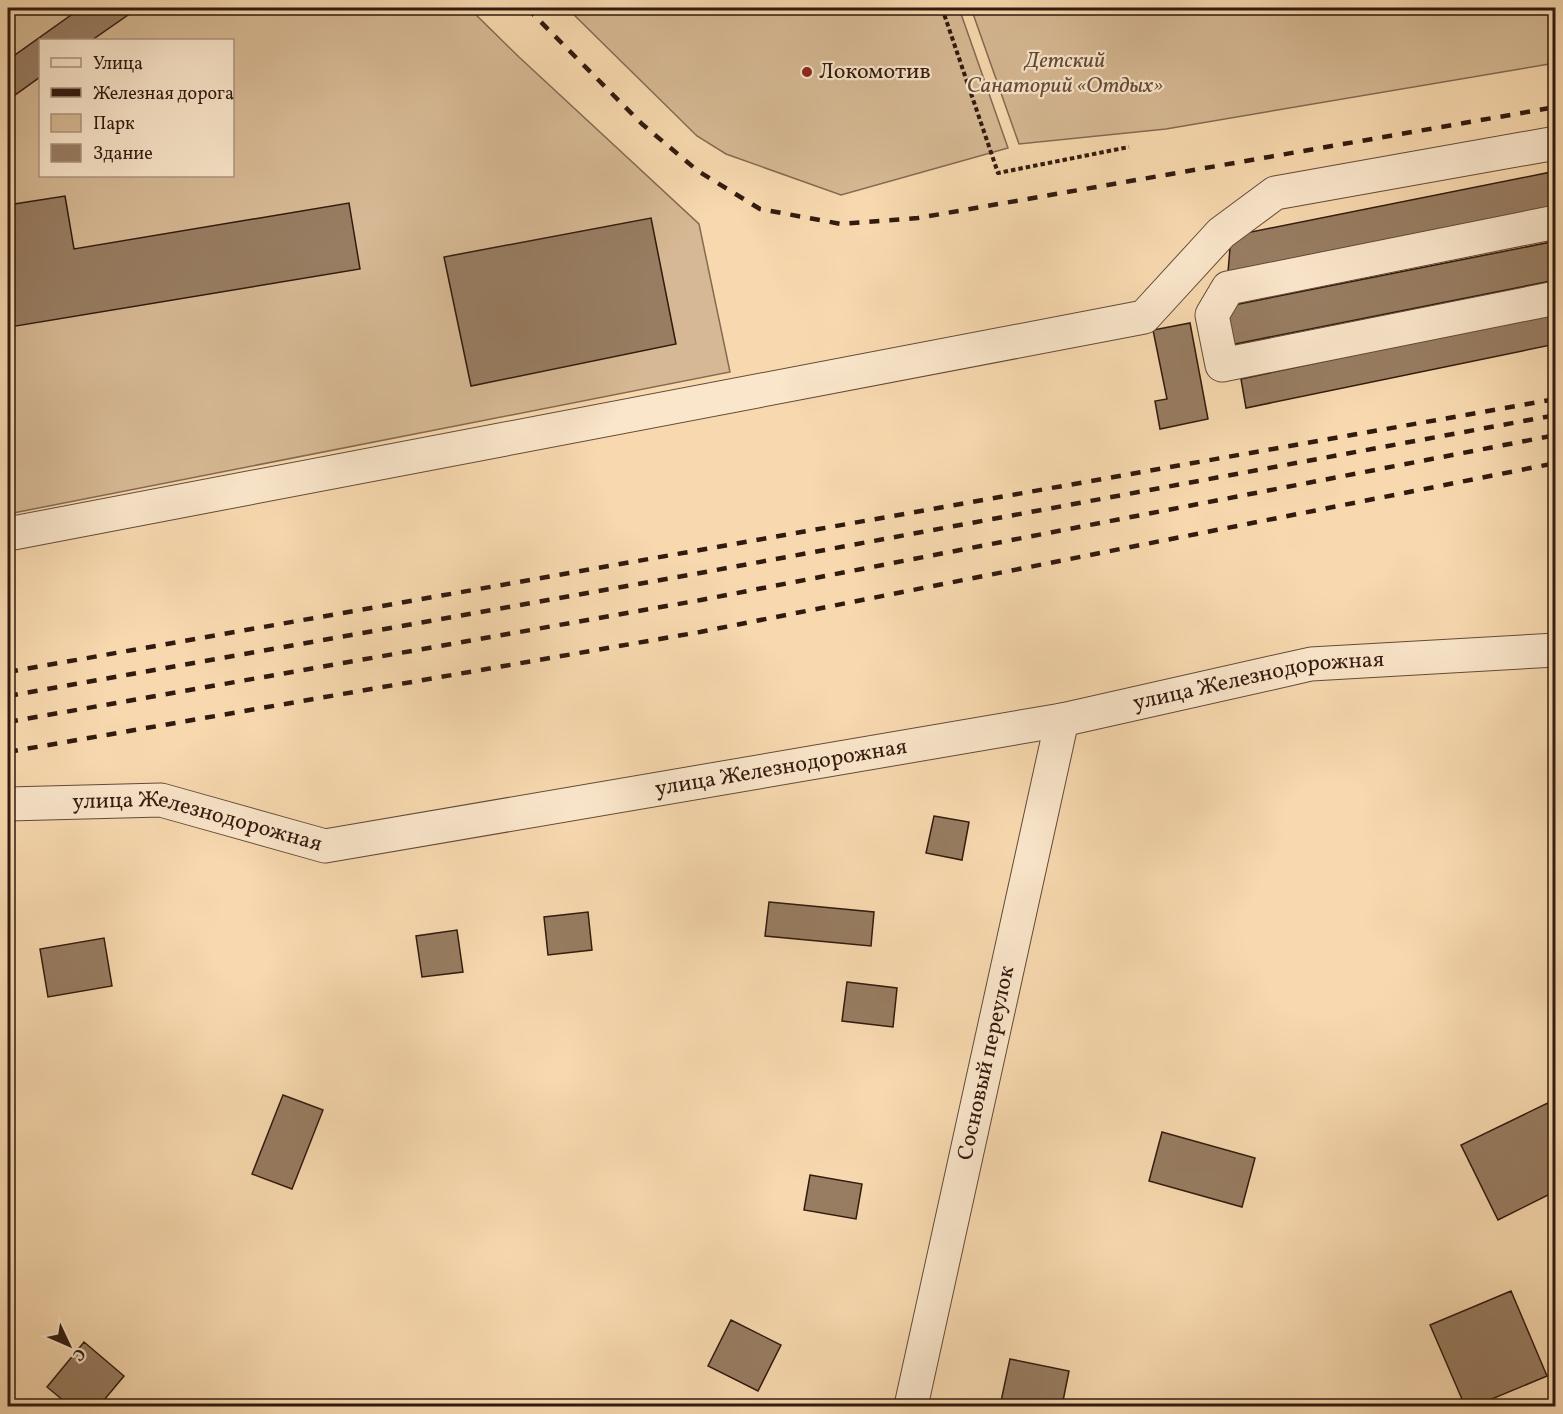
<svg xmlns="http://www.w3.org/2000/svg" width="1563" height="1414" viewBox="0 0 1563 1414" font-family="Vollkorn,serif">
  <rect width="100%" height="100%" fill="#f8d9af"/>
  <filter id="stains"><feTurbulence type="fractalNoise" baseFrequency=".00333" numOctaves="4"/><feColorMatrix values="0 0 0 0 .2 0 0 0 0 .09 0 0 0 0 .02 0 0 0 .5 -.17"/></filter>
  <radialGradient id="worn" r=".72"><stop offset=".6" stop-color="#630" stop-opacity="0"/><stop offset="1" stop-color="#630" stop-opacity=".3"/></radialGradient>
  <path fill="#d6b994" stroke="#846a52" stroke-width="1.5" fill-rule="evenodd" d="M8,8H469L519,57L699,224L730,372L8,514ZM40,40H232V176H40Z
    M567,8H959L1008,148L841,195L726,154L697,136Z
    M971,8H1555V63L1166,129L1019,144Z"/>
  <path fill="#987d62" stroke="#311a0f" stroke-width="1.5" d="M81,8H138L92,40H40V77L8,100V60Z
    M1556,171V208L1228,272L1231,236Z
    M65,196L74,249L349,203L360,269L10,327L8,315V205Z
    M651,218L676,344L471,386L444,257Z
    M1556,241V280L1230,345L1224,307Z
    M1556,312V344L1246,408L1241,379Z
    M1190,323L1208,419L1160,429L1155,401L1167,399L1153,330Z
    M934,816L969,822L962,860L926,853Z
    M769,902L874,912L871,946L765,936Z
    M588,912L592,950L548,955L544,917Z
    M457,930L463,972L422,977L416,936Z
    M104,938L112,986L48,997L40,949Z
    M847,982L897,988L893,1027L842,1021Z
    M283,1095L323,1110L292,1189L252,1174Z
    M1554,1100L1556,1103V1191L1498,1220L1461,1145Z
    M1162,1132L1255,1158L1242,1207L1149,1181Z
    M810,1175L862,1184L856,1219L804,1210Z
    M1511,1291L1547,1376L1475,1406H1465L1430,1325Z
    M731,1320L781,1345L758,1391L708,1366Z
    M84,1342L124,1376L99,1406H70L47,1387Z
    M1010,1359L1069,1371L1062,1406H1000Z"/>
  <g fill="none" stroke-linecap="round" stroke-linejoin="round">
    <defs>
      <g id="minor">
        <path d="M1556,222L1228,288L1212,315L1222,365L1556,298"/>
        <path d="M8,534L1144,317L1221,233L1275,193L1556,143"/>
        <path id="s1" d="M8,804L161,800L325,846L1062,720L1311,664L1556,650"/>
        <path id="s2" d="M911,1406L1062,720"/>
      </g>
    </defs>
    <use href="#minor" stroke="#634a37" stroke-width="35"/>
    <path stroke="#311a0f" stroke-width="4" stroke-dasharray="4.5 3" stroke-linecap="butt" d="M942,8L998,173L1129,147"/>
    <use href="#minor" stroke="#fae6cb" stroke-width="33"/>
    <path stroke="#311a0f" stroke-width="4.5" stroke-dasharray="10 10" stroke-linecap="butt" d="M527,8L642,124L698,171L760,209L841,224L918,218L1556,107
      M8,672L1556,399
      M8,696L700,573L1556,415
      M8,722L701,600L1556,435
      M8,752L700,632L1556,463"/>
  </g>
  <circle fill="#8f2418" stroke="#fae6cb" stroke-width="2" cx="807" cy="72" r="6"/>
  <g text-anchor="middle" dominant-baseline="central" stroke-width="4.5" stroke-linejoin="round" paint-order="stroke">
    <g font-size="22" font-style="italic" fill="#634a37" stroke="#fae6cb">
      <text x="1065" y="61">Детский<tspan x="1065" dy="25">Санаторий «Отдых»</tspan></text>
    </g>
    <g font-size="22" fill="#311a0f" stroke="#fae6cb" text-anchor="start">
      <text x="819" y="72">Локомотив</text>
    </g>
    <g font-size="22" fill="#311a0f" stroke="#fae6cb">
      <text stroke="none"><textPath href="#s1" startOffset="1272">улица Железнодорожная</textPath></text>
      <text stroke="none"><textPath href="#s1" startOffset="786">улица Железнодорожная</textPath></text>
      <text stroke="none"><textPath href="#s1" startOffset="192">улица Железнодорожная</textPath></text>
      <text stroke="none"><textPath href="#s2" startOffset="351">Сосновый переулок</textPath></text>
    </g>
  </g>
  <rect width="1563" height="1414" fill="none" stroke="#f8d9af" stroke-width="30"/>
  <rect x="9" y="9" width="1545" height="1396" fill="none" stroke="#311a0f" stroke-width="3"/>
  <rect x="15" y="15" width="1533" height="1384" fill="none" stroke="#311a0f" stroke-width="1.5"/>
  <rect x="39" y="39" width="195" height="138" fill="#fae6cb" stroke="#aa9480" stroke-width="1.5"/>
  <rect x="51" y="58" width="30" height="9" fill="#fae6cb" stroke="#aa9480" stroke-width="1.5"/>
  <text x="93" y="69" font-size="18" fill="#311a0f">Улица</text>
  <rect x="51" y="88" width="30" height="9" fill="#311a0f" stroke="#aa9480" stroke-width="1.5"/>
  <text x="93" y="99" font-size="18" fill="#311a0f">Железная дорога</text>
  <rect x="51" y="114" width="30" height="18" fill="#d6b994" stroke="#aa9480" stroke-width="1.5"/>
  <text x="93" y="129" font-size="18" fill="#311a0f">Парк</text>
  <rect x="51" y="144" width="30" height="18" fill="#987d62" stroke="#aa9480" stroke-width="1.5"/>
  <text x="93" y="159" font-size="18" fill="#311a0f">Здание</text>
  <g transform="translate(69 1345) rotate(134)" stroke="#fae6cb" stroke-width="4.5" paint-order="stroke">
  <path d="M0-4.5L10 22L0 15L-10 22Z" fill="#311a0f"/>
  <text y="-9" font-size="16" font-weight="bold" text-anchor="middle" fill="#311a0f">С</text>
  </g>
  <rect width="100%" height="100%" filter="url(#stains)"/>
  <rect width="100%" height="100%" fill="url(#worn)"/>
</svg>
